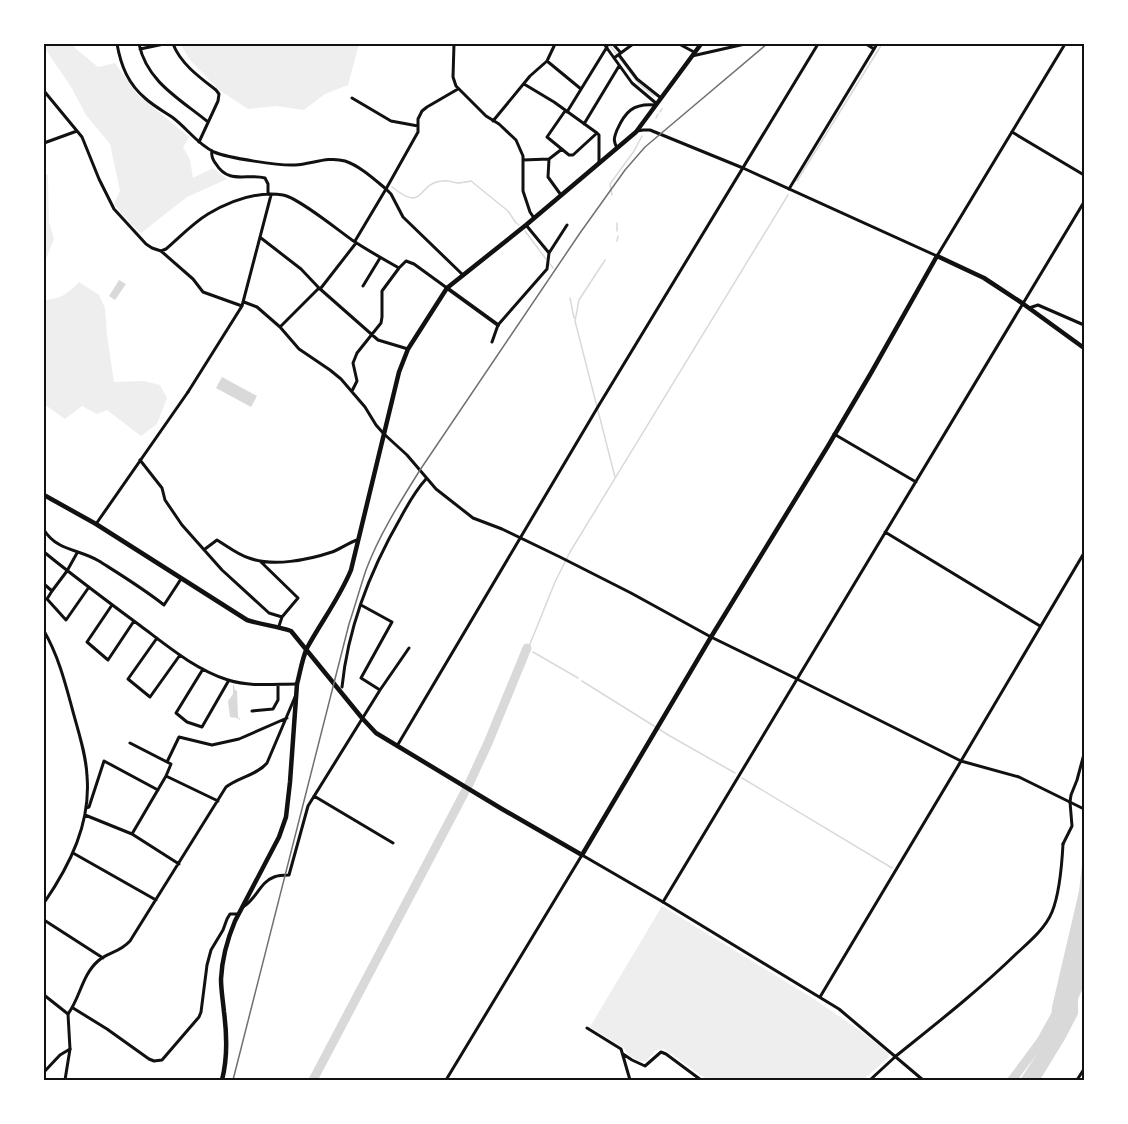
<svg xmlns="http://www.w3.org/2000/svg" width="1128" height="1124" viewBox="0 0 1128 1124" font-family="'Fira Sans Condensed',sans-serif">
  <rect width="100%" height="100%" fill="#fff"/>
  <path fill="#eee" d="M44,44H73L75,48L98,67L115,63L137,94L189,137L183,147L190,160L193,178L213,168L227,179L187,197L141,233L130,223L114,204L120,191L110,144L86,115L71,87L44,47Z
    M180,44H359L348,85L325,94L304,110L276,106L248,109L219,90L190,60Z
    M44,174L48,175L49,222L54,239L44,264Z
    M79,282L99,295L105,308L107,335L114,382L144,381L160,385L167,398L157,424L141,436L107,410L97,414L82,406L65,419L44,404V300C61,299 67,294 79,282Z
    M662,906L814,999L862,1032L889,1054L888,1058L863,1080H761L758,1078L752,1080H708L664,1049L656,1050L646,1061C638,1063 627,1055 624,1048L590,1027Z"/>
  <path fill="#d9d9d9" d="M119,280L126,284L115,300L109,296Z
    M222,377L257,396L251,407L216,388Z
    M233,685H234L235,691L237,690L238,717L240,719V720L237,718L230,717L228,701L233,694Z
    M1084,848V970L1082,990L1078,999V1014L1065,1039L1040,1080H1020L1046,1040L1050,1030L1052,1007L1079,891Z"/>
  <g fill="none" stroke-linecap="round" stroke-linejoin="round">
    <path stroke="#d9d9d9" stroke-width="1.5" d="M609,44L639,84L654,96
      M660,112L662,109
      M656,118L658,114
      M797,181L882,44
      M392,187C426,214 416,183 442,181C447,180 452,182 457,183C461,183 466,182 471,181L508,211L516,223L519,225
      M612,195L610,184L634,151L642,136
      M617,223V231
      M525,231L546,259
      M617,241L618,236
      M605,260L579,300L575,321L615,477
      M550,264L553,268
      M570,298L574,318
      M528,649L555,582L570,552L788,195
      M533,652L578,678
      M582,681L670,736L735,773
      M742,778L892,868"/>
    <path stroke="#d9d9d9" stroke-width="9" d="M313,1080L469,784L488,743L527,648
      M1012,1080L1041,1041L1056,1014"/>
    <path stroke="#111" stroke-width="3" d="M139,44C147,82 180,99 208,122
      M173,44C181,64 199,77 216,90L219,94L218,101L199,142
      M454,44L453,77L456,86L486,116L499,124L516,140L523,156V191L530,212L534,218
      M604,44L632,83L657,104
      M613,44L621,53
      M679,44L694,52
      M866,44L874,49L877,44
      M140,49L164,44
      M619,55L637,79L661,98
      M692,56L745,44
      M614,58L633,44
      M547,61L581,89
      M524,84L554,102L597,133L599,135V163
      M44,91L82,137L99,179L114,209L146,244L152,248L161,251L166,249C180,237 193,223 208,214C230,201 257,191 283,195C297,197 338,230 352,240C367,250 383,259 399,268L406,261L414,264L447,288
      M352,98L391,121L418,126
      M565,111L547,137L569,155H573L597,133
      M567,112L607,47
      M493,121L530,76L547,61L555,44
      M584,124L619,66
      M1012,132L1084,175
      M44,143L77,131
      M617,148C613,140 614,138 617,130C625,112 633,103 655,105
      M549,159L548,177L561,195
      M523,160L549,159L562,149
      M789,189L874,49
      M387,190L391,194L403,217L463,275
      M526,225L549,253
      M261,238L301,269L319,288L378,340L408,349
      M355,241L386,189L418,132V119L422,111L427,107L458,89
      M161,251L193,279L203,292L242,306
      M363,286L380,258
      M321,288L356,243
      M244,302L257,307L280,327L299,349L330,370L341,379L365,407L376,425L384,434
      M1029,308L1038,305L1084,325
      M280,327L319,288
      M492,342L498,325L547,269L549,253L567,225
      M352,391L357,381L353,363L357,353L381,323L382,317V291L399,268
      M188,392L242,306L271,195L268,194V184L265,178C247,173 229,185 216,164C212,159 211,156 212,151
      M834,434L916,482
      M140,460L162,488L165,500L182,525L222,570L269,613L282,617L279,626
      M44,530C57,551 79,549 99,561C121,575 144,589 164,605L181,579
      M885,532L1040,626
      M205,549L217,540C227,546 238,555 249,558C273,567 308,560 332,552C340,549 348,543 357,540
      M44,552C77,579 111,604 146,630C171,649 197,670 228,680C250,687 274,684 297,684
      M261,562L298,598L282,617
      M44,584L52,591L47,599L66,620L89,587
      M52,591L67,571L77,553
      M112,605L87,642L108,660L134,621
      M44,631C58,655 65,682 72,708C78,731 86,753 87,776C91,823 70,865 44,903
      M157,638L128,679L150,697L180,655
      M203,669L176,713L187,722L202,727L229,680
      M342,687C348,627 371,569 401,517C408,504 416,490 426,479
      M380,690L409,648
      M252,711L273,709L278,700V685
      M130,743L171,764L166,776
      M397,746L599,405L818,44
      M167,762L179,737L212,745L239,739L287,718
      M314,796L393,843
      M86,808L89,807L104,761L158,790
      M85,815L132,834L179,864
      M132,834L166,776L218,801
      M1063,844L1072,826L1070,802L1071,795L1077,780L1084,754
      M73,853L156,900
      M663,902L1084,202
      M243,907C256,900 260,882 274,877C279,875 284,875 289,875L308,806L380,690L361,678L392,622L361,605
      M44,920L103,958
      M820,997L961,761
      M73,1008L107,1029L149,1059L154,1061L162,1060L199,1017L201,1012L207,965L211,950L223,930L227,919L230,914H238
      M68,1014C80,998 82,975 98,961C108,952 119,953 130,941L226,787C239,777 257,775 267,763L295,697
      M587,1028L621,1049L630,1080
      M623,1054L632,1060L645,1066L661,1052L666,1054L701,1080
      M44,1072L60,1055L70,1049
      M870,1080L896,1056"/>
    <path stroke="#111" stroke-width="3" d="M117,44C121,66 128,84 146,99C154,106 163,111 172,117C187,128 197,144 214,152C228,158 280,166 295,165C312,164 328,156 345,161C360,166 374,179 386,189
      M637,131L643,130H650L743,168L937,256L1065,44
      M384,434L407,455L436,489L473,518L502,529L560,557L631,593L711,637L797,679L961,761L1019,777L1084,809
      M96,524L188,392
      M961,761L1084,553
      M44,995L68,1014L70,1049L65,1080
      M896,1056C937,1023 978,991 1016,954C1029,942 1045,929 1052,912C1059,895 1062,863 1063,844
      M446,1080L582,855L663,902L839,1009L923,1080
      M1077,1080L1084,1069"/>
    <path stroke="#111" stroke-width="4" d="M447,288L498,325"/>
    <path stroke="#111" stroke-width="4.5" d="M44,495L96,524L247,620C262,625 277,626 291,631L362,718L376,733L502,809L582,855L711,637L828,446L871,373L937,256L984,278L1022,303L1084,348
      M222,1080C228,1057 227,1035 224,1012C223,1001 221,990 221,979C222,959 227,940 235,921L279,837L286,817L290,782L297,684C300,673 302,659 307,648C321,622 339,599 351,570L399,372L408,349L447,288L526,225L636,132L701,44"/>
    <path stroke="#707070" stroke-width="1.5" d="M233,1080L349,624C355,606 360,588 366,570C379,535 400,502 420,470L580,233L625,170L645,147L767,44"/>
  </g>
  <rect width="1128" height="1124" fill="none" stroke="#ffffff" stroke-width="90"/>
  <rect x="45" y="45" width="1038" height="1034" fill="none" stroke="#111" stroke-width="2"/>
</svg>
